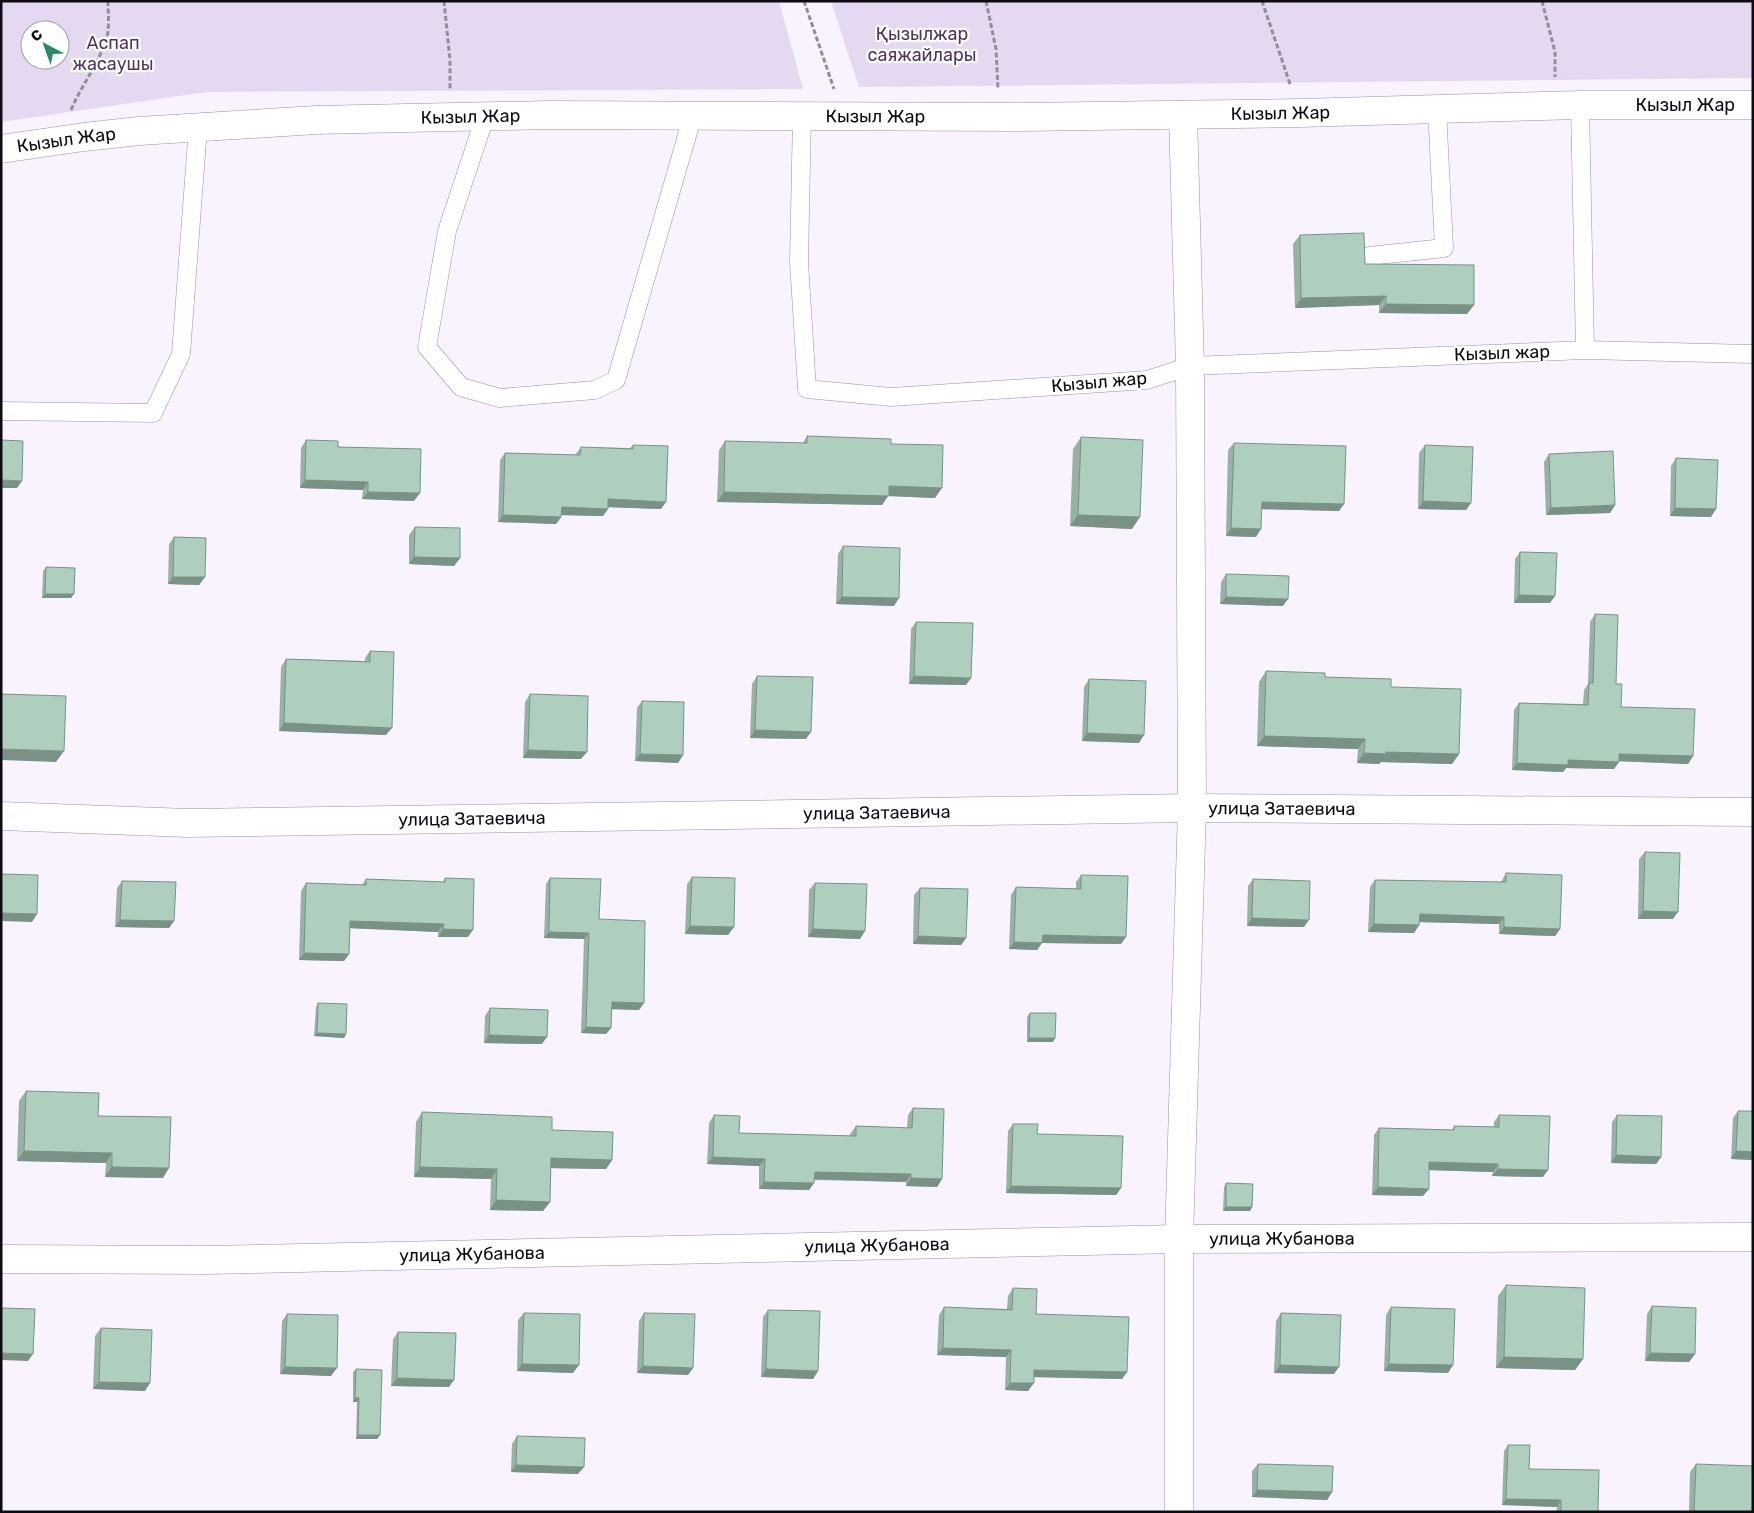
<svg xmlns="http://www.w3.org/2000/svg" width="1754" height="1513" viewBox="0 0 1754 1513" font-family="Rubik,sans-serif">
  <rect width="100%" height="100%" fill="#f9f3ff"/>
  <path fill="#e5d8f1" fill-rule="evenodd" d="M1,1H779L803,89L207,92L1,122ZM30,30H60V60H30Z
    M831,1H1753V78L859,87Z"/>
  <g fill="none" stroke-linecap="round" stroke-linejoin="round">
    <defs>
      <path id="lane" d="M1580,105L1585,350
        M802,116L799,262L807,389L891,397L1147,380L1190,366L1585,350L1753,354
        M485,117L447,231L427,347L461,387L500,398L595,390L616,380L693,115
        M1369,256L1444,248L1437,109
        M1,411L153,413L181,354L198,127"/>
      <g id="street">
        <path id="s1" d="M1,816L188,823L1192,808L1753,812"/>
        <path id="s2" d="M1,1259L205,1260L1179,1239L1753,1237"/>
        <path d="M1179,1512V1239L1192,808L1190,366L1183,115"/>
      </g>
      <g id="secondary">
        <path id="s3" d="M1,149L84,137L139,131L316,120L549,115L1020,117L1300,113L1580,105H1753"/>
      </g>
    </defs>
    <use href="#lane" stroke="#9c8ea8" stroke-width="19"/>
    <use href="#street" stroke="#9c8ea8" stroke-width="29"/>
    <use href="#secondary" stroke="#9c8ea8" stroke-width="29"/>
    <path stroke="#928d98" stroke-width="3" stroke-dasharray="5 2.5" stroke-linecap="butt" d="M444,1L450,60V89
      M804,1L834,89
      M986,1L996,49L998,89
      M1262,1L1290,84
      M1542,1L1555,52V77
      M71,110C81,86 98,65 106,40C110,29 108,13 108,1"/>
    <use href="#lane" stroke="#fff" stroke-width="18"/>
    <use href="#street" stroke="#fff" stroke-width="28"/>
    <use href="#secondary" stroke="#fff" stroke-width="28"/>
  </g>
  <path fill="#96b2a3" d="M1300,235L1365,264L1474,305L1467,314L1379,313V305L1295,308L1293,244Z
    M807,436L891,444L935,498L888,496L882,505L717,502L719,450L725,441L803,443Z
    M1081,437L1132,529L1070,526L1073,449Z
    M306,440L338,447L414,501L362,499L363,490L300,488L301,448Z
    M1234,443L1344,504L1339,511L1261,509L1256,537L1226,536L1228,450Z
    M633,445L661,509L608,507L603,516L561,515V517L556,524L498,522L500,460L505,453L575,455L581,447L630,448Z
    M1425,445L1471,503L1466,510L1418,509L1419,453Z
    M1549,454L1615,505L1610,513L1546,515L1544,462Z
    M1676,458L1711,517L1670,516L1671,466Z
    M415,527L460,558L454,566L409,564V535Z
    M174,537L205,577L199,585L168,584L169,544Z
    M843,546L894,606L836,604L838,554Z
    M1520,552L1550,603H1514L1515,559Z
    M46,567L71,598H42L43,571Z
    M1226,574L1283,606L1220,604L1221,582Z
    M1595,614L1616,684L1621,707L1693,756L1688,764L1619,761L1614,769L1566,768L1563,772L1512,770L1514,710L1519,703L1583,704L1584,690L1588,684L1590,622Z
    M916,622L966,685L909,684L911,629Z
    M370,651L386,735L279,731L281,667L286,659L365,661V658Z
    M1266,671L1325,677L1391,687L1459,754L1452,764L1381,762L1379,764L1357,763L1358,749L1257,746L1259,682Z
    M757,676L806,739L750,738L752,684Z
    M1089,679L1139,743L1082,741L1084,687Z
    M530,694L581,759L523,758L525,702Z
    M642,701L683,755L678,763L635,761L637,708Z
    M1645,852L1673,919H1638L1639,859Z
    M1506,873L1560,929L1555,936L1499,934V924L1420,922L1419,925L1414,933L1368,932L1370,887L1375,880L1501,882Z
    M1081,875L1121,944L1042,943L1037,950L1009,949L1011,895L1016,887L1076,889V882Z
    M692,877L734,927L728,935L685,934L687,884Z
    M445,878L468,937H438V932L350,928L349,954L344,961L299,960L301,891L306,883L362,885L366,879L443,882Z
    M550,878L599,919L639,1010L612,1009L611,1028L606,1034L581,1033L584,939L544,938L546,884Z
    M1253,879L1304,927L1247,926L1248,886Z
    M122,881L174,921L169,928L115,927L117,888Z
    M815,883L860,939L808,937L809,890Z
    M920,888L966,938L961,945L913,944L914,895Z
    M318,1003L346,1034L344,1038L314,1036L316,1007Z
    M490,1008L542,1044L484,1043L485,1016Z
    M1030,1013L1053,1042H1027V1017Z
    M26,1091L98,1116L163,1178L105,1177L106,1163L17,1161L19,1101Z
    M913,1108L942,1179L937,1187L906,1186V1182L814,1180V1183L809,1190L759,1189V1166L707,1164L709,1123L714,1115L739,1133L850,1136V1134L856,1126L907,1128L908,1115Z
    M1738,1111H1753V1160L1731,1159L1733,1118Z
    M422,1112L552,1130L612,1160L606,1169L551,1168L550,1202L543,1211L490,1210L491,1179L414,1177L416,1122Z
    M1499,1115L1543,1177L1492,1176L1493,1172L1429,1170L1423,1196L1372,1195L1374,1135L1379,1128L1452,1130L1454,1126L1494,1127V1122Z
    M1617,1115L1661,1157L1656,1164L1611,1163L1612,1122Z
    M1013,1124L1037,1134L1121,1188L1116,1195L1006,1193L1008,1131Z
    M1226,1183L1252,1207L1250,1211H1223L1224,1187Z
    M1506,1285L1583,1359L1575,1370L1496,1368L1498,1296Z
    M1013,1288L1036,1314L1127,1372L1122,1379L1034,1377L1028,1391L1005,1390L1006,1357L937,1355L939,1315L944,1307L1007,1309L1008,1296Z
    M1652,1306L1695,1354L1689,1362L1645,1361L1647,1314Z
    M1391,1307L1453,1365L1448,1373L1384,1371L1386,1315Z
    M768,1310L818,1371L813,1379L761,1377L763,1317Z
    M524,1313L573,1373L517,1371L518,1320Z
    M644,1313L693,1368L688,1375L637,1373L639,1321Z
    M1281,1313L1334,1374L1274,1373L1276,1321Z
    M287,1314L331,1376L280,1374L282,1321Z
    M101,1328L145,1391L93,1389L95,1336Z
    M398,1332L449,1387L391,1386L393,1339Z
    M356,1369L380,1435L377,1439H356L357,1402H353V1372Z
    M517,1436L578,1474L511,1472L512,1444Z
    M1508,1445L1529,1469L1598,1512H1556L1557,1507L1502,1505L1504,1451Z
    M1258,1464L1332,1492L1327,1500L1252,1497V1471Z
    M1696,1464L1753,1512H1689L1690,1472Z"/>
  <path fill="#7a9185" d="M1386,296L1379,305L1295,308L1301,298Z
    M1386,304L1474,305L1467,314L1379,313Z
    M1,480L22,481L17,488H1Z
    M305,480L368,482L363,490L300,488Z
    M889,486L942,488L935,498L888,496L882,505L717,502L724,492Z
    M368,492L420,493L414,501L362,499Z
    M608,499L666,502L661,509L603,507Z
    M1423,501L1471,503L1466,510L1418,509Z
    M1262,502L1344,504L1339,511L1256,509Z
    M1615,505L1610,513L1546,515L1551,508Z
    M562,507L608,509L603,516L556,515Z
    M1675,508L1716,509L1711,517L1670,516Z
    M503,515L561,517L556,524L498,522Z
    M1078,515L1140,517L1132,529L1070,526Z
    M1231,528L1261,529L1256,537L1226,536Z
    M414,557L460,558L454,566L409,564Z
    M173,577H205L199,585L168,584Z
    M45,594H74L71,598H42Z
    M1519,595L1555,596L1550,603H1514Z
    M842,597L899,598L894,606L836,604Z
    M1226,597L1288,599L1283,606L1220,604Z
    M914,676L971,678L966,685L909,684Z
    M284,723L392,728L386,735L279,731Z
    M755,730L811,732L806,739L750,738Z
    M1087,733L1144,735L1139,743L1082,741Z
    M1264,736L1365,739L1358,749L1257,746Z
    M1,749L64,751L56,762L1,760Z
    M528,750L587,752L581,759L523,758Z
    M1386,752L1459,754L1452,764L1381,762L1379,764L1357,763L1364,753Z
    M640,754L683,755L678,763L635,761Z
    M1619,754L1693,756L1688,764L1614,761Z
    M1568,760L1619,762L1614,769L1566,768L1563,772L1512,770L1517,763Z
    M1643,911L1678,912L1673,919H1638Z
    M1,913L37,914L32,922L1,921Z
    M1420,914L1504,917L1499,924L1415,922Z
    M1252,918L1309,920L1304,927L1247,926Z
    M120,920L174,921L169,928L115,927Z
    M350,921L444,924L438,932L345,928Z
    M1374,924L1419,925L1414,933L1368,932Z
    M690,926L734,927L728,935L685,934Z
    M1504,927L1560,929L1555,936L1499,934Z
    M443,929L473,930L468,937H438Z
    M813,929L865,931L860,939L808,937Z
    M549,932L589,933L584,939L544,938Z
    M1043,935L1126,937L1121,944L1042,943L1037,950L1009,949L1014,942Z
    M918,936L966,938L961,945L913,944Z
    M304,953L349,954L344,961L299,960Z
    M612,1002L644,1003L639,1010L607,1009Z
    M586,1027L611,1028L606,1034L581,1033Z
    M317,1033L346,1034L344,1038L314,1036Z
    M489,1035L547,1037L542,1044L484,1043Z
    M1029,1038H1055L1053,1042H1027Z
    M24,1151L112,1153L106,1163L17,1161Z
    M1736,1151L1753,1152V1160L1731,1159Z
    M1616,1155L1661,1157L1656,1164L1611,1163Z
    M713,1157L765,1159L759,1166L707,1164Z
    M551,1158L612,1160L606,1169L545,1168Z
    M1429,1162L1498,1164L1493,1172L1424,1170Z
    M112,1167L169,1168L163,1178L105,1177Z
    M420,1167L497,1169L491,1179L414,1177Z
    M1498,1169L1548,1170L1543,1177L1492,1176Z
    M815,1172L911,1174L906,1182L809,1179Z
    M911,1178L942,1179L937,1187L906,1186Z
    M764,1182L814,1183L809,1190L759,1189Z
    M1011,1186L1121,1188L1116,1195L1006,1193Z
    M1378,1187L1429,1189L1423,1196L1372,1195Z
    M496,1200L550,1202L543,1211L490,1210Z
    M1226,1207H1252L1250,1211H1223Z
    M943,1348L1011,1350L1006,1357L937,1355Z
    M1,1353L33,1354L28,1361L1,1360Z
    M1650,1353L1695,1354L1689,1362L1645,1361Z
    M1504,1357L1583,1359L1575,1370L1496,1368Z
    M522,1364L579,1365L573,1373L517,1371Z
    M1389,1364L1453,1365L1448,1373L1384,1371Z
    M1280,1365L1339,1367L1334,1374L1274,1373Z
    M643,1366L693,1368L688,1375L637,1373Z
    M285,1367L337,1368L331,1376L280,1374Z
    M766,1369L818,1371L813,1379L761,1377Z
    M1034,1370L1127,1372L1122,1379L1029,1377Z
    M397,1378L454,1380L449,1387L391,1386Z
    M99,1382L150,1383L145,1391L93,1389Z
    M1010,1383H1034L1028,1391L1005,1390Z
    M355,1398H359L357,1402H353Z
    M358,1435H380L377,1439H356Z
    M516,1465L584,1467L578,1474L511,1472Z
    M1257,1490L1332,1492L1327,1500L1252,1497Z
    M1506,1499L1561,1500L1557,1507L1502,1505Z"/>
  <path fill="#afcfbe" stroke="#7a9185" d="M1364,233L1365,264L1474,265V305L1386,304V296L1301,298L1300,235Z
    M807,436L891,439V444L943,445L942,488L889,486V496L724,492L725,441L807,443Z
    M1081,437L1143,440L1140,517L1078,515Z
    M1,440L23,441L22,481L1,480Z
    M306,440L338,441V447L421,449L420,493L368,492V482L305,480Z
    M1234,443L1346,446L1344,504L1262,502L1261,529L1231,528Z
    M633,445L668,446L666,502L608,499V509L562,507L561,517L503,515L505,453L580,455L581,447L633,449Z
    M1425,445L1473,447L1471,503L1423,501Z
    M1613,451L1615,505L1551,508L1549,454Z
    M1676,458L1718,460L1716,509L1675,508Z
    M415,527L460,528V558L414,557Z
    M174,537L206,538L205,577H173Z
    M843,546L900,548L899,598L842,597Z
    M1520,552L1557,553L1555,596L1519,595Z
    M46,567L75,568L74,594H45Z
    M1226,574L1289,576L1288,599L1226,597Z
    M1595,614L1618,615L1616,684H1622L1621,707L1695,709L1693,756L1619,754V762L1568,760V765L1517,763L1519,703L1588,705L1589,683H1593Z
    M916,622L973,623L971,678L914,676Z
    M370,651L394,652L392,728L284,723L286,659L370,662Z
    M1266,671L1325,673V677L1391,679V687L1461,689L1459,754L1386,752V754L1364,753L1365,739L1264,736Z
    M757,676L813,677L811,732L755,730Z
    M1089,679L1146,681L1144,735L1087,733Z
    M1,694L66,696L64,751L1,749Z
    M530,694L588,696L587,752L528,750Z
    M642,701L684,702L683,755L640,754Z
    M1645,852L1680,853L1678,912L1643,911Z
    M1506,873L1562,875L1560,929L1504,927V917L1420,914L1419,925L1374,924L1375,880L1506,882Z
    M1,874L38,875L37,914L1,913Z
    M1081,875L1128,876L1126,937L1043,935L1042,943L1014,942L1016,887L1081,889Z
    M692,877L735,878L734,927L690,926Z
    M445,878L474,879L473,930L443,929L444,924L350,921L349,954L304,953L306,883L366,885V879L445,882Z
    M550,878L601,879L599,919L645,921L644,1003L612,1002L611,1028L586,1027L589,933L549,932Z
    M1253,879L1310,881L1309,920L1252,918Z
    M122,881L176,882L174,921L120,920Z
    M815,883L867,884L865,931L813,929Z
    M920,888L968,889L966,938L918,936Z
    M318,1003L347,1004L346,1034L317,1033Z
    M490,1008L548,1010L547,1037L489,1035Z
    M1030,1013H1056L1055,1038H1029Z
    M26,1091L99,1093L98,1116L171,1117L169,1168L112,1167V1153L24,1151Z
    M913,1108L944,1109L942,1179L911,1178V1174L815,1172L814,1183L764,1182L765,1159L713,1157L714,1115L740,1116L739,1133L856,1136V1126L912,1128Z
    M1738,1111H1753V1152L1736,1151Z
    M422,1112L552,1117V1130L613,1132L612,1160L551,1158L550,1202L496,1200L497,1169L420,1167Z
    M1499,1115L1550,1116L1548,1170L1498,1169V1164L1429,1162V1189L1378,1187L1379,1128L1454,1130V1126L1499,1127Z
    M1617,1115L1662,1116L1661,1157L1616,1155Z
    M1013,1124H1038L1037,1134L1123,1136L1121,1188L1011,1186Z
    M1226,1183L1253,1184L1252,1207H1226Z
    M1506,1285L1585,1288L1583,1359L1504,1357Z
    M1013,1288L1037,1289L1036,1314L1129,1317L1127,1372L1034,1370V1383H1010L1011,1350L943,1348L944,1307L1012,1310Z
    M1652,1306L1696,1308L1695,1354L1650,1353Z
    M1391,1307L1455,1309L1453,1365L1389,1364Z
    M1,1308L35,1309L33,1354L1,1353Z
    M768,1310L820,1311L818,1371L766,1369Z
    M524,1313L580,1314L579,1365L522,1364Z
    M644,1313L695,1314L693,1368L643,1366Z
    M1281,1313L1341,1315L1339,1367L1280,1365Z
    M287,1314L338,1315L337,1368L285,1367Z
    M101,1328L152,1330L150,1383L99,1382Z
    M398,1332L456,1333L454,1380L397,1378Z
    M356,1369L382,1370L380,1435H358L359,1398H355Z
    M517,1436L585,1438L584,1467L516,1465Z
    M1508,1445H1530L1529,1469L1599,1470L1598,1512H1561V1500L1506,1499Z
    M1258,1464L1333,1466L1332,1492L1257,1490Z
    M1696,1464L1753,1466V1512H1694Z"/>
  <g text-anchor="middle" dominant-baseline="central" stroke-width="4.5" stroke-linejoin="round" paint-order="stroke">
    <g font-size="18" fill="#4f3364" stroke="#fff">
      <text x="922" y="34">Қызылжар<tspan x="922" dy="21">саяжайлары</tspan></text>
      <text x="113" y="43">Аспап<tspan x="113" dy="21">жасаушы</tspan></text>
    </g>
    <g font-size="18" fill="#0f0b14" stroke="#fff">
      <text stroke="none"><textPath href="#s3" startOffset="1686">Кызыл Жар</textPath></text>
      <text stroke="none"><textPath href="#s3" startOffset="1281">Кызыл Жар</textPath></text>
      <text stroke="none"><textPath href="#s3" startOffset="876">Кызыл Жар</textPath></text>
      <text stroke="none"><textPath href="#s3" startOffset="471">Кызыл Жар</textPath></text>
      <text stroke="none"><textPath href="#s3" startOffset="66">Кызыл Жар</textPath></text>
      <text transform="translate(1502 353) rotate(-2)">Кызыл жар</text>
      <text transform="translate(1099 382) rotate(-5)">Кызыл жар</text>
      <text stroke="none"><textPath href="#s1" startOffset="1281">улица Затаевича</textPath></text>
      <text stroke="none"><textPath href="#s1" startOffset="876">улица Затаевича</textPath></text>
      <text stroke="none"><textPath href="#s1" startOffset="471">улица Затаевича</textPath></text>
      <text stroke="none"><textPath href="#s2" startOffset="1281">улица Жубанова</textPath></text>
      <text stroke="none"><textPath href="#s2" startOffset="876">улица Жубанова</textPath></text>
      <text stroke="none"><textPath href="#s2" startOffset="471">улица Жубанова</textPath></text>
    </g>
  </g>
  <rect width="1754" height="1513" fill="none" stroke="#0f0b14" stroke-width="5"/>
  <g transform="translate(45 45) rotate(319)"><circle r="24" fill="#ffffff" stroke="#9f9da1"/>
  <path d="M0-4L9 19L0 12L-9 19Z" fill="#278a64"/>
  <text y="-8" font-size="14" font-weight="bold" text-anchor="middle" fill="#0f0b14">С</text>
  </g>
</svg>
